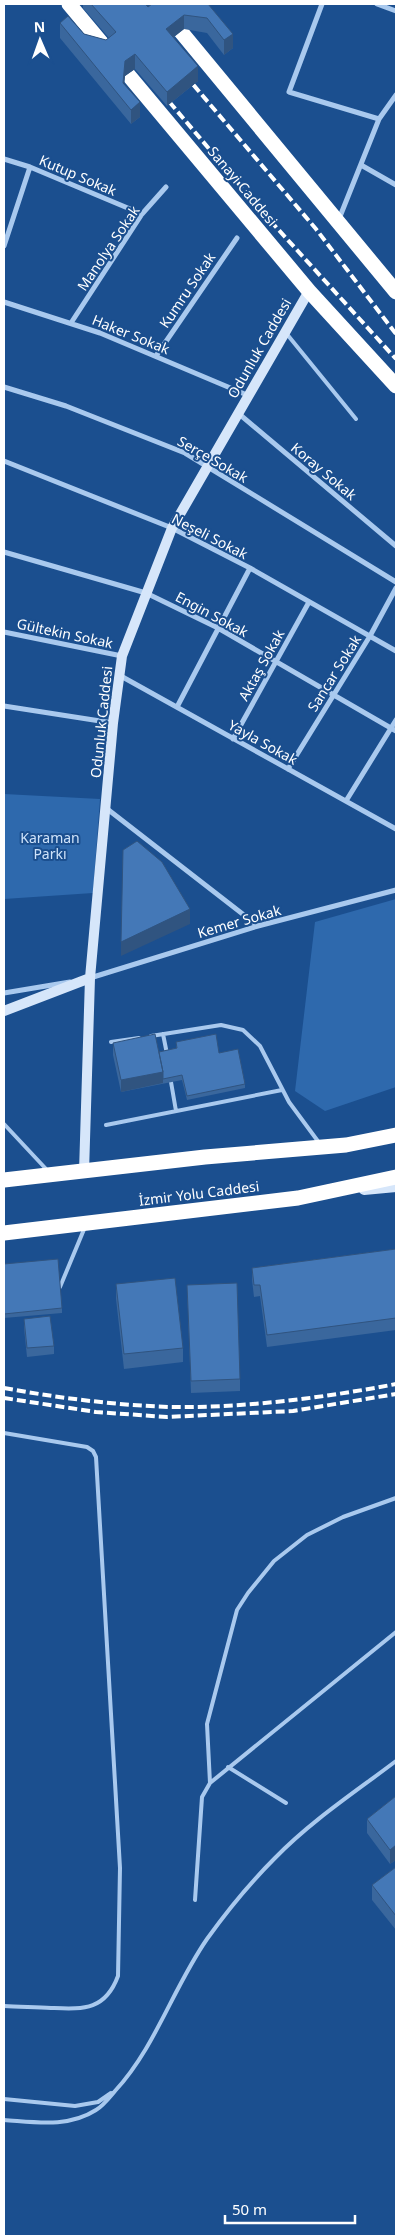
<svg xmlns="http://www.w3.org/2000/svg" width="400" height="2240" viewBox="0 0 400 2240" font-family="'Noto Sans',sans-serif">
  <rect width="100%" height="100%" fill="#1b4f8f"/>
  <path fill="#2e69ad" d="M4,794L100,799L93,893L4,899Z
    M396,899V1087L325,1111L295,1091L315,922Z"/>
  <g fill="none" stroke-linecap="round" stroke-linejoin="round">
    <path stroke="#a9c9ee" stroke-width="4" d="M286,333L356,419
      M163,1034L167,1054
      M151,1036L221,1025L243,1030L260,1046L289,1102L320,1144
      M111,1042L139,1038
      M171,1082L176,1111
      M4,1124L47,1170
      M106,1125L282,1090
      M60,1287L85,1227
      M4,1433L87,1447L93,1451L96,1457L120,1868L118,1976C105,2011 83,2009 51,2008C35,2007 19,2007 4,2006
      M228,1767L286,1803
      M210,1783L207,1724L237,1610L248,1593L274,1561L307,1535L343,1517L396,1498
      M195,1900L202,1797L210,1783L396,1632
      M4,2099L75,2106L98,2102L111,2093
      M4,2120C35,2122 68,2128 96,2110C103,2106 109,2098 115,2091C155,2048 173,1988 207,1939C227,1911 250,1883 275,1858C311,1821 355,1792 396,1761"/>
    <path stroke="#a9c9ee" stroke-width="5" d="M322,4L289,92L379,119
      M377,4L396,11
      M4,159L30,167L142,214
      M361,165L396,185
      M339,219L379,119L396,95
      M4,246L30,167
      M4,302L100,333L247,395
      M71,323L142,214L166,187
      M156,356L237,238
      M4,387L66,406L185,453L396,582
      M238,413L396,546
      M4,461L172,528L250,568L396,651
      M4,552L146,593L218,628L396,731
      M4,632L122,656
      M119,675L396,829
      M4,706L113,723
      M177,707L250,568
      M233,739L309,602
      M288,769L370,636L396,588
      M346,801L396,720
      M106,808L258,926
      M90,978L258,926L396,890
      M4,993L70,982"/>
    <path stroke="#d6e6fa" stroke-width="10" d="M4,1011L90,978
      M84,1172L90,978L113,723L122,656L172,528L309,291
      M364,1190L396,1187"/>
    <path stroke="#fff" stroke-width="15" d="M69,4L309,291L396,386
      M158,4L396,292
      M4,1180L205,1157L346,1145L396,1135
      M4,1233L298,1198L396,1177"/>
    <path stroke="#fff" stroke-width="4" stroke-dasharray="9 4" stroke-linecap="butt" d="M185,75L316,229L396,334
      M161,92L266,216L396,359
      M4,1388C59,1398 114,1405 170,1407C245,1408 322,1398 396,1384
      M4,1398L96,1412L167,1417L293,1411L396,1394"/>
  </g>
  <path fill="#3a679d" d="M83,4H145L148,7L208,4L233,48L224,55L207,33L184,29L174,37L198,81L167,106L135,69L125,76L124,84L140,117L131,124L60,38V23L84,34L106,40L109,38L83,8Z
    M176,1042L219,1053L245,1084V1088L187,1100L182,1080L121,1092L113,1055V1043L159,1052L176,1048Z
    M396,1249V1330L267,1347L260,1296L254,1297L252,1280V1268Z
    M4,1264L62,1308V1313L4,1318Z
    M116,1284L183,1348V1362L124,1369L116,1299Z
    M187,1285L240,1379V1391L191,1393Z
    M24,1319L54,1346V1354L27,1357L24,1328Z
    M396,1796V1860L390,1864L367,1833V1819Z
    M396,1867V1930L372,1900V1885Z"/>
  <path fill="#305480" d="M184,15V29L166,43V29Z
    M233,34V48L224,55V40Z
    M135,54V69L125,76L123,97V83L125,61Z
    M198,66V81L167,106V92Z
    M140,102V117L131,124V110Z
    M190,909V924L121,956V942Z
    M163,1072V1083L121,1092V1080Z
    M396,1845V1860L390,1864V1850Z"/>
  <path fill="#4478b7" stroke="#305480" d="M91,4H145L148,7L152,4H208L233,34L224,40L207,18L184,15L166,29L198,66L167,92L135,54L125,61L123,83L140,102L131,110L60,23L68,16L84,34L106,40L116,32Z
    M137,841L162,862L190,909L121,942L123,850Z
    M155,1034L163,1072L121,1080L113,1043Z
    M216,1034L219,1053L238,1049L245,1084L187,1096L182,1075L163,1079V1072L159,1052L177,1048L176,1042Z
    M396,1249V1318L267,1335L260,1285H254L252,1268Z
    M58,1259L62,1308L4,1314V1264Z
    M175,1278L183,1348L124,1354L116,1284Z
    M237,1283L240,1379L191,1381L187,1285Z
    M50,1316L54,1346L27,1348L24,1319Z
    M396,1796V1845L390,1850L367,1819Z
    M396,1867V1916L372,1885Z"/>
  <g text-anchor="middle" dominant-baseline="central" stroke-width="4" stroke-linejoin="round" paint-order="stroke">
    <g font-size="14" fill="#fff" stroke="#1b4f8f">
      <text transform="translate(78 175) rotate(23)">Kutup Sokak</text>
      <text transform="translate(243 186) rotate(50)">Sanayi Caddesi</text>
      <text transform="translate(108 248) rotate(-56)">Manolya Sokak</text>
      <text transform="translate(187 290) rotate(-56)">Kumru Sokak</text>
      <text transform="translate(131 334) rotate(22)">Haker Sokak</text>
      <text transform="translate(259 348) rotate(-60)">Odunluk Caddesi</text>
      <text transform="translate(213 459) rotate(30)">Serçe Sokak</text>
      <text transform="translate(324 471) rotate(40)">Koray Sokak</text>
      <text transform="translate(210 536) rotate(27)">Neşeli Sokak</text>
      <text transform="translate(212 614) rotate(28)">Engin Sokak</text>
      <text transform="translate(65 633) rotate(12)">Gültekin Sokak</text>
      <text transform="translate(261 665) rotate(-61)">Aktaş Sokak</text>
      <text transform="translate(334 673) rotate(-58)">Sancar Sokak</text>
      <text transform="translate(101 722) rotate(-84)">Odunluk Caddesi</text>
      <text transform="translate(263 742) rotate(29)">Yayla Sokak</text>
      <text transform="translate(239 921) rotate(-16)">Kemer Sokak</text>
      <text transform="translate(199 1193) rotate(-7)">İzmir Yolu Caddesi</text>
    </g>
    <g font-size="14" fill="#cfe3fa" stroke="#1b4f8f">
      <text x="50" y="837">Karaman<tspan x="50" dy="16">Parkı</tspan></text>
    </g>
  </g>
  <rect width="400" height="2240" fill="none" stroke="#ffffff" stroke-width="10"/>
  <g transform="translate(40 40) rotate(358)" stroke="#1b4f8f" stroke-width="4" paint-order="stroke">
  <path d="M0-4L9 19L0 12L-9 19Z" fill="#ffffff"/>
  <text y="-8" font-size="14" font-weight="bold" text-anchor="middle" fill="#ffffff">N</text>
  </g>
  <path d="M225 2215v8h130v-8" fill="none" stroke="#ffffff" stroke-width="2.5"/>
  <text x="232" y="2215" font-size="15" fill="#ffffff" stroke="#1b4f8f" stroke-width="4" paint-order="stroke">50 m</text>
</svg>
